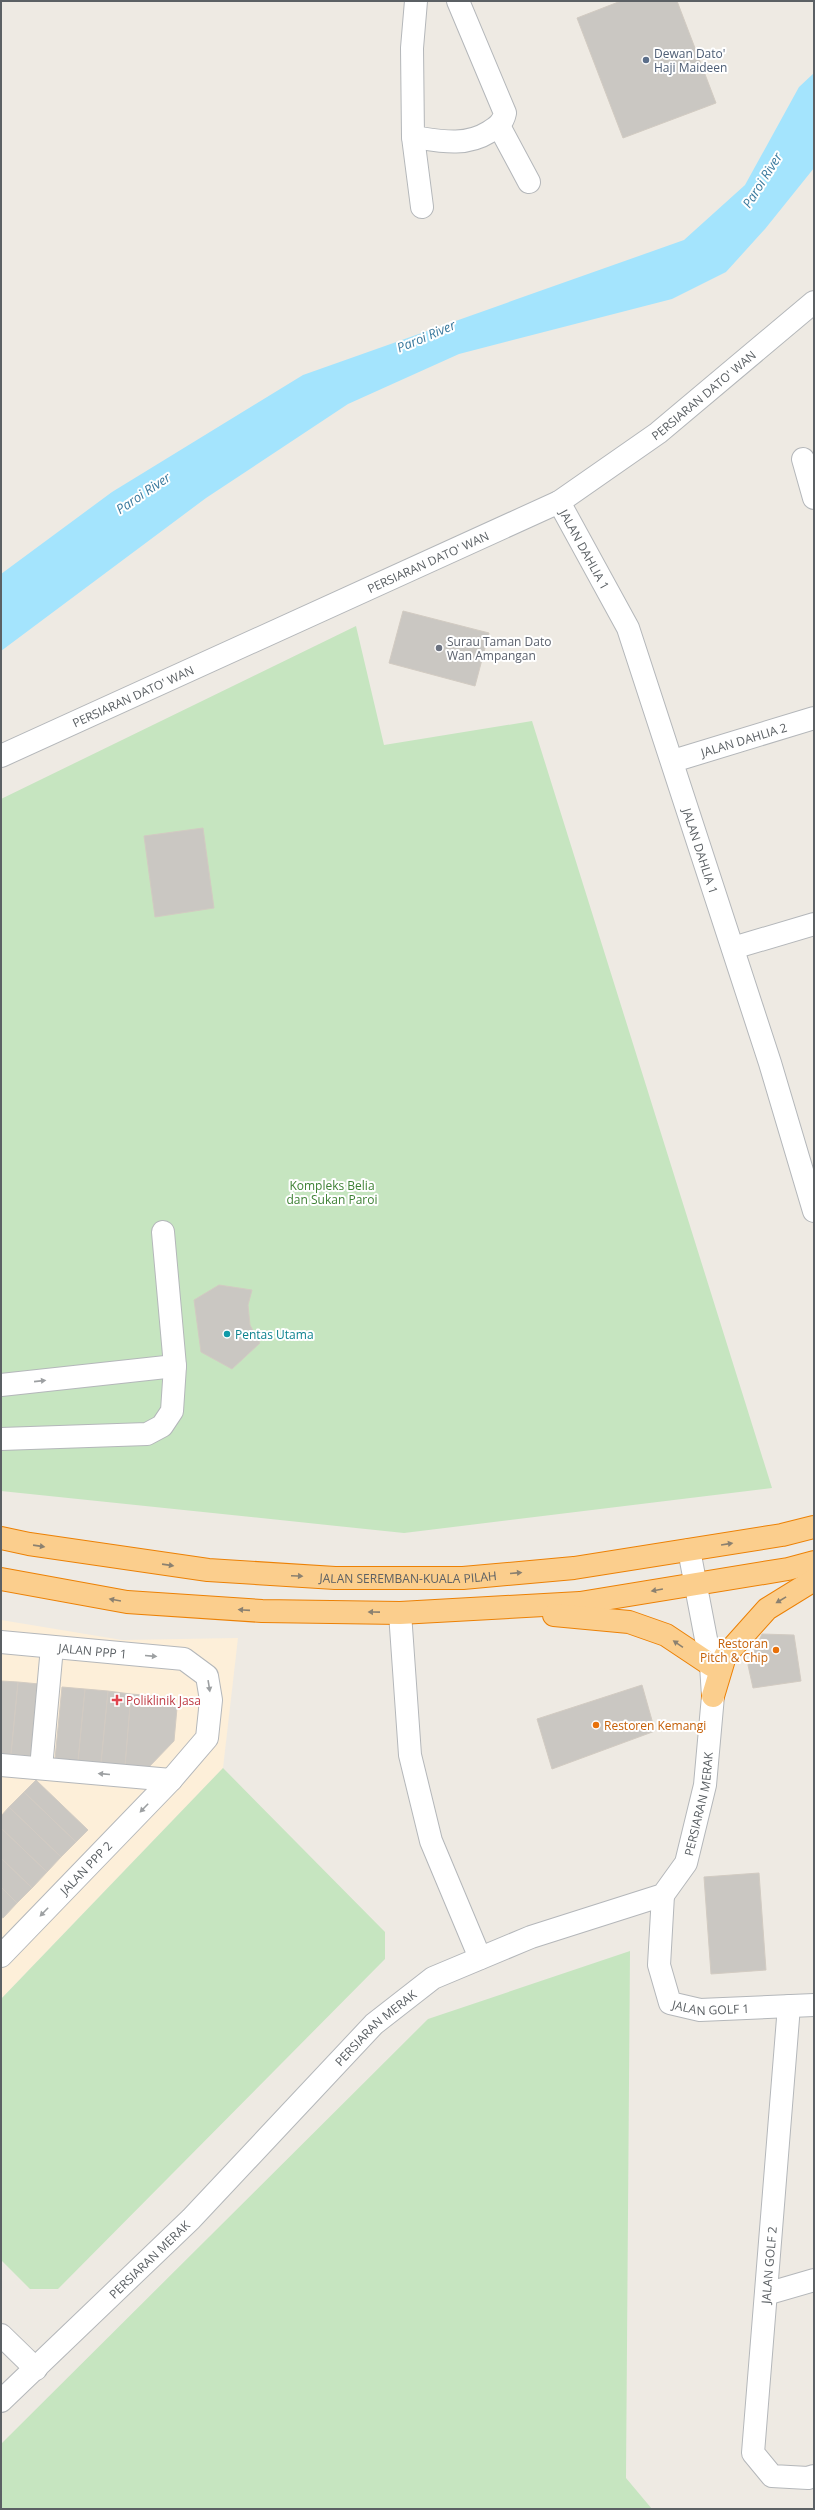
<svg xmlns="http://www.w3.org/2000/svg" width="815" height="2510" viewBox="0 0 815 2510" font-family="'Open Sans',sans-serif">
  <rect width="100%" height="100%" fill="#eeeae3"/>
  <path fill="#fdefd9" d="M1,1620L122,1640L238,1638L223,1768L1,1999Z"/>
  <path fill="#c6e5c0" d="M356,626L384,745L532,721L772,1488L404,1533L1,1491V799Z
    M223,1768L385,1932V1959L58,2289H30L1,2260V1999Z
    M630,1951L626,2478L652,2509H1V2444L428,2019Z"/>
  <path fill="#a4e4fd" d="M814,73V168L765,229L726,272L672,299L459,354L348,404L206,498L1,651V574L112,492L303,375L684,240L745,185L799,87Z"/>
  <path fill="#cac7c2" stroke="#d2cbc2" d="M621,1H677L716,103L623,138L577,18Z
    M403,611L489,633L475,686L389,663Z
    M203,828L214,908L155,917L144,836Z
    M219,1285L252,1290L248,1305L250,1325L260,1343L232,1369L201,1352L194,1300Z
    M762,1634L794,1635L801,1681L753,1688L748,1665Z
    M1,1681L18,1682L11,1754H1Z
    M18,1682L39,1684L32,1756L11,1754Z
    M642,1685L655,1731L552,1769L537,1719Z
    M62,1687L85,1689L78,1761L55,1759Z
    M85,1689L108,1691L101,1763L78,1761Z
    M108,1691L131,1694L125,1766L101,1763Z
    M131,1694L168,1697L177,1708L174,1741L148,1768L125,1766Z
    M36,1780L88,1830L76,1842L24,1792Z
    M24,1792L76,1842L61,1857L9,1807Z
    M9,1807L61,1857L47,1872L1,1828V1816Z
    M1,1828L47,1872L32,1888L1,1858Z
    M1,1858L32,1888L17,1903L1,1887Z
    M759,1873L766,1970L711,1974L704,1877Z
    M1,1887L17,1903L3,1918L1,1917Z"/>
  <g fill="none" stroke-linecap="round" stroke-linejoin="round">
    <defs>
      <g id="minor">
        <path d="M416,1L412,48L413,137C440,141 465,147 489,132C497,127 503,123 505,113L458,1"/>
        <path d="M499,126L529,182"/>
        <path d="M413,137L422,207"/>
        <path d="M803,459L814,498"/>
        <path id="s1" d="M559,502L628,628L770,1063L814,1211"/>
        <path id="s2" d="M1,756L559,502L658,433L814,302"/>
        <path id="s3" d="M673,761L814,718"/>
        <path d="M733,948L814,924"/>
        <path d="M1,1385L175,1366"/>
        <path d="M1,1439L147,1434L162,1426L172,1411L175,1366L163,1232"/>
        <path d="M400,1613L410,1755L431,1841L480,1958"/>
        <path id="s4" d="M1,1642L184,1659L207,1676L211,1700L207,1738L171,1780L1,1956"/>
        <path d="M1,1765L171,1780"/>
        <path d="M41,1768L52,1647"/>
        <path id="s5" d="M663,1895L659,1965L670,2003L700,2010L814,2005"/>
        <path d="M789,2006L753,2453L772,2476L808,2478L814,2476"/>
        <path d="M766,2294L814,2280"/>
        <path d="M1,2335L36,2369"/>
        <path id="s6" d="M1,2401L191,2219L374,2024L433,1978L531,1937L663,1895L686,1863L705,1785L713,1696L711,1665L689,1550"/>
      </g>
      <g id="highway">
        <path id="s7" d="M1,1538L29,1544L208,1570L335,1578H463L574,1568L782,1535L814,1527"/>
        <path d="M1,1579L127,1602L262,1611L400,1613L580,1603L788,1569L814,1562"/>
        <path d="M554,1615L629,1622L666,1635L711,1665"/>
        <path d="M713,1696L725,1656L767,1609L814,1580"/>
      </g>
    </defs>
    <use href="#minor" stroke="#b4b7ba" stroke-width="24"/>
    <use href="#highway" stroke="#ec8105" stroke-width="24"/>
    <use href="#minor" stroke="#fff" stroke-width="22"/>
    <use href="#highway" stroke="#fbce8d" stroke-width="22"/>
  </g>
  <defs><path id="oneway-solid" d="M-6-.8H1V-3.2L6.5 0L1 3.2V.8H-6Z"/></defs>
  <g fill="#9da0a2">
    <use href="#oneway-solid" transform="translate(40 1381) rotate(-6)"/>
    <use href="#oneway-solid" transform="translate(151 1656) rotate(5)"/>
    <use href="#oneway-solid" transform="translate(209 1686) rotate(81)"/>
    <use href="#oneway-solid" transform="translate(104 1774) rotate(-175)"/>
    <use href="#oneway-solid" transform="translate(144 1808) rotate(134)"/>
    <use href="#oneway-solid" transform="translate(44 1912) rotate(134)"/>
  </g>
  <g fill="#8b8170">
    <use href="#oneway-solid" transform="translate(727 1544) rotate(-9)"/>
    <use href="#oneway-solid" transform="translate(39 1546) rotate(8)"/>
    <use href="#oneway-solid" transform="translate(168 1565) rotate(8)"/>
    <use href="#oneway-solid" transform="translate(516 1573) rotate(-5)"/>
    <use href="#oneway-solid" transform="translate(297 1576) rotate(3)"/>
    <use href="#oneway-solid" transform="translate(657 1590) rotate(170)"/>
    <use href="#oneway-solid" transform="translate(115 1600) rotate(-170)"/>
    <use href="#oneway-solid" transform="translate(781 1600) rotate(149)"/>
    <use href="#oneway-solid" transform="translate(244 1610) rotate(-176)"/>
    <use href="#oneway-solid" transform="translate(374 1612) rotate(-179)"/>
    <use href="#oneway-solid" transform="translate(678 1644) rotate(-146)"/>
  </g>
  <circle fill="#5c6f8a" stroke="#fff" stroke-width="1.5" cx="646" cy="60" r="4"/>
  <circle fill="#6b7280" stroke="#fff" stroke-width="1.5" cx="439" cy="648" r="4"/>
  <circle fill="#0f9aa8" stroke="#fff" stroke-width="1.5" cx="227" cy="1334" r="4"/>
  <g fill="#e8710a" stroke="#fff" stroke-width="1.5">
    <circle cx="776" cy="1650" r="4"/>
    <circle cx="596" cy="1725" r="4"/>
  </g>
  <path fill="#e0444e" stroke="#fff" stroke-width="1.5" d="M115 1694h4v4h4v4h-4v4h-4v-4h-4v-4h4z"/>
  <g text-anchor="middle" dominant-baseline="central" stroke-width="4" stroke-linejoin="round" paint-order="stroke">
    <g font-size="12" fill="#4e5e75" stroke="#fff" text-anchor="start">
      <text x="654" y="53">Dewan Dato'<tspan x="654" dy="14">Haji Maideen</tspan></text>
    </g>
    <g font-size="12" fill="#5b6064" stroke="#fff">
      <text stroke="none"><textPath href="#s2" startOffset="793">PERSIARAN DATO' WAN</textPath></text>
      <text stroke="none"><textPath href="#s1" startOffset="54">JALAN DAHLIA 1</textPath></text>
      <text stroke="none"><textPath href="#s2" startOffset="469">PERSIARAN DATO' WAN</textPath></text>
      <text stroke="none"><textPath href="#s2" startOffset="145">PERSIARAN DATO' WAN</textPath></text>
      <text stroke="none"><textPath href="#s3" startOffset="74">JALAN DAHLIA 2</textPath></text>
      <text stroke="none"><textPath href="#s1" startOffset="378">JALAN DAHLIA 1</textPath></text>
      <text stroke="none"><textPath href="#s7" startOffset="410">JALAN SEREMBAN-KUALA PILAH</textPath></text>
      <text stroke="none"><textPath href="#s4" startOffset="92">JALAN PPP 1</textPath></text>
      <text stroke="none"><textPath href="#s6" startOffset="950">PERSIARAN MERAK</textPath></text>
      <text transform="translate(86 1868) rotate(-46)">JALAN PPP 2</text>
      <text stroke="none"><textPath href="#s5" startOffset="151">JALAN GOLF 1</textPath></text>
      <text stroke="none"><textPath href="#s6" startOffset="529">PERSIARAN MERAK</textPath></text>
      <text stroke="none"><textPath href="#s6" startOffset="205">PERSIARAN MERAK</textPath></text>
      <text transform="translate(769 2265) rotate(-85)">JALAN GOLF 2</text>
    </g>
    <g font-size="12" fill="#5b616d" stroke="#fff" text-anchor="start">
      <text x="447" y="641">Surau Taman Dato<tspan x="447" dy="14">Wan Ampangan</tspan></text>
    </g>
    <g font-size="12" fill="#3e8135" stroke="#fff">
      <text x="332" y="1185">Kompleks Belia<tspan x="332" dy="14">dan Sukan Paroi</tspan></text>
    </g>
    <g font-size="12" fill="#0d838f" stroke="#fff" text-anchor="start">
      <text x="235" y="1334">Pentas Utama</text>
    </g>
    <g font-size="12" fill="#c56008" stroke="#fff" text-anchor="end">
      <text x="768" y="1643">Restoran<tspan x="768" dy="14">Pitch &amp; Chip</tspan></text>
      <text x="604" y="1725" text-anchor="start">Restoren Kemangi</text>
    </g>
    <g font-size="12" fill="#be3a42" stroke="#fff" text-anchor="start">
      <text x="126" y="1700">Poliklinik Jasa</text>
    </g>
    <g font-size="13" font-style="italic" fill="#3b7a9e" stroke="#fff">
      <text transform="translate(762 180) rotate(-58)">Paroi River</text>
      <text transform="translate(426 336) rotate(-23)">Paroi River</text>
      <text transform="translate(143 493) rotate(-34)">Paroi River</text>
    </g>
  </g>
  <rect width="815" height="2510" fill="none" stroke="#5b6064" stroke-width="4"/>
</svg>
